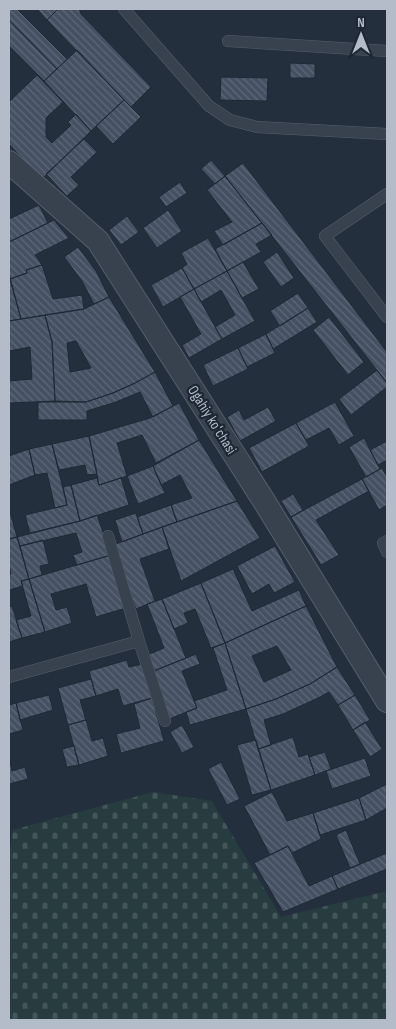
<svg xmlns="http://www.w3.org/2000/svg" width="396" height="1029" viewBox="0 0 396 1029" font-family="'Sofia Sans Condensed',sans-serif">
  <defs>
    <pattern id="cemetery-stones" width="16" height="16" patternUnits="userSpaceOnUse" patternTransform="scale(1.25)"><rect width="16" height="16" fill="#263c3f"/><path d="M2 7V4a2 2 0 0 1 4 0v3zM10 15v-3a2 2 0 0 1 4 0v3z" fill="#435659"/></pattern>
    <pattern id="building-back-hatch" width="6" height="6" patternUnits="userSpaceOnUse" patternTransform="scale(1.25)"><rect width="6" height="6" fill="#455162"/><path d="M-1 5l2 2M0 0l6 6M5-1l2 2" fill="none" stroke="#5d6877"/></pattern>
  </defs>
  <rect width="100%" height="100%" fill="#242f3e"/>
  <path fill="url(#cemetery-stones)" d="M153,792L212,801L281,917L387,891V1020H9V847L11,846L12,830Z"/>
  <path fill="url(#building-back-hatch)" stroke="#1f2835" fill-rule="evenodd" d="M9,9H19L18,10L67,59L57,69L9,20Z
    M37,9H58L47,20Z
    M58,9H79L81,14L151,87L131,107L47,20Z
    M9,20L57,69L44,81L9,46Z
    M77,50L124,100L91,131L44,81Z
    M290,63L315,64V78H290Z
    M37,75L63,102L46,118V137L52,143L71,125L68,122L76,114L91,131L42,179L9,144V102Z
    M221,77L268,78L267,101L220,100Z
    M124,100L141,117L113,144L96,126Z
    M84,139L97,152L71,177L79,185L67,196L46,174Z
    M211,160L225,176L215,184L201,169Z
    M243,163L387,352V383L225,176Z
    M225,176L262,223L223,245L214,231L232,222L207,190Z
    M180,182L187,193L166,207L159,197Z
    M39,205L48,223L9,242V219Z
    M168,210L182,231L157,248L143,228Z
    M127,216L139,232L121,245L109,230Z
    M54,220L69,238L35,255L42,265L26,270L27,273L10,279L9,274V242Z
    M262,223L272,235L256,244L261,252L227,271L215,249Z
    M208,238L227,271L194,289L182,268L187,264L181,253Z
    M78,247L96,271L109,297L94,304L82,281L64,257Z
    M277,252L294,278L281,287L263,262Z
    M243,262L259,289L242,298L227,271Z
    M42,265L53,299L82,295L84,309L21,319L10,279L27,273L26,270Z
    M182,268L194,289L163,307L151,285Z
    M227,271L255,321L222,339L215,327L235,315L221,290L201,302L194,289Z
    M9,274L21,319L9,321Z
    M194,289L222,339L189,358L182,345L201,334L180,297Z
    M298,293L308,308L280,326L270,311Z
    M109,297L155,372L135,383L113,393L86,402L55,401L52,342L45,315L84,309ZM76,341L91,368L70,372L67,343Z
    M308,308L317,322L273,349L266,334Z
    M45,315L52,342L55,401L9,403V381L32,379L30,347L9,351V321Z
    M329,317L364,362L348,375L313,330Z
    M266,334L275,353L247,367L238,348Z
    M238,348L248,369L213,386L203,365Z
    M377,370L387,383V387L351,415L339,399Z
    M155,372L173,406L153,417L140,392L116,402L87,411V420H38V402H86L113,393L135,383Z
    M335,402L354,436L339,445L329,428L306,440L296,423Z
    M179,403L199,440L156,463L142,435L117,443L127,476L99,485L89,436L150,418Z
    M268,407L276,421L240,441L227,417L239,410L244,420Z
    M296,423L309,446L262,472L249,448Z
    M89,436L97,474L87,475L85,465L59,470L52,444Z
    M364,438L380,469L366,477L349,447Z
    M199,440L237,501L177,522L171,505L192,498L180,475L161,485L153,466Z
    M387,441V460L378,465L370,450Z
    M52,444L67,505L55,508L47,473L35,475L29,449Z
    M29,449L35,475L9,485V455V456Z
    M153,466L165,493L138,504L127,476Z
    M382,468L387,477V505L379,510L362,479Z
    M97,478L99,485L121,478L129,505L80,521L71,485Z
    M362,479L369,491L316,520L339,555L321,565L291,517Z
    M71,485L80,521L30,533L25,515L67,505L63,487Z
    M293,494L303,510L291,517L281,501Z
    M237,501L260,538L181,581L162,527Z
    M171,505L177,522L143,534L137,517Z
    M9,508L17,537L9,539Z
    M136,513L143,534L122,542L115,520Z
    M97,515L111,555L77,565L73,555L82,552L76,533L20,546L17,537L80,521Z
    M162,527L169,549L140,559L155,601L136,609L113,545Z
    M17,537L29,579L21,581L23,586L9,590V575L11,574L9,565V559L10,558L9,553V539Z
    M43,540L49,564L40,566L42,575L29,579L20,546Z
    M275,546L295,582L274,593L269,584L252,594L237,566Z
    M111,555L126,608L96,617L86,584L51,594L56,610L67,607L72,623L45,632L29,579Z
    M233,569L252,611L299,590L306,606L225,643L201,583Z
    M29,579L45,632L22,638L16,620L31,616L21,581Z
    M201,583L225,643L211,648L195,609L184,613L188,623L174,629L162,599Z
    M162,599L186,658L154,671L147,655L164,648L147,604Z
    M12,606L22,638L9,642V607Z
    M306,606L337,667L310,684L276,699L246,709L225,643ZM277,646L291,670L264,682L252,656Z
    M225,643L246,709L190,725L186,712L197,708L194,701L227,690L213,648Z
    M196,654L200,664L182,671L197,708L169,719L151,672Z
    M127,660L129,667L143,664L152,698L123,706L118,689L96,696L89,671Z
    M337,667L355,695L338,705L329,692L318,698L283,714L264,720L271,745L258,749L246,709L276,699L310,684Z
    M91,679L96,696L80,700L86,720L68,725L58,688Z
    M49,695L53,710L20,720L16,703Z
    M355,695L370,720L353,730L338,705Z
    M152,698L164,741L121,753L116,734L140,728L134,704Z
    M16,703L23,730L9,734V705Z
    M86,720L92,741L103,738L108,756L79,765L68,725Z
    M365,722L382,749L370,757L353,730Z
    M182,725L194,747L182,753L170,732Z
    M293,737L299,757L308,754L315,775L271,790L258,749Z
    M256,740L271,790L252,795L237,745Z
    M74,746L79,765L67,767L62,749Z
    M325,752L331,769L315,775L309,757Z
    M9,757L12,771L25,767L28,779L9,784Z
    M365,758L371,776L332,789L326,771Z
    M221,762L240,799L227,805L208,769Z
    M387,784V808L366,820L359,798Z
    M272,792L287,821L313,813L321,839L292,853L288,846L270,855L244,806Z
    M359,798L366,820L320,835L313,813Z
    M346,830L360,864L350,868L336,835Z
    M288,846L309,886L332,876L338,889L283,912L254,863Z
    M387,853V869L338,889L332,876Z"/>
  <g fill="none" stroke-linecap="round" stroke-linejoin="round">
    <defs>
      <path id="lane" d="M124,9L209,106L230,120L257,127L387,134
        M228,41L387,51
        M387,194L325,236L387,317
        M387,541L383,543L387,552
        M139,641L165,721
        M9,677L139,641L108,536"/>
      <path id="street" d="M9,162L98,241L264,501L387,701"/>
    </defs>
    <use href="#lane" stroke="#565f6c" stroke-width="12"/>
    <use href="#street" stroke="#565f6c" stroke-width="24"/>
    <use href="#lane" stroke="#38414e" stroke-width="11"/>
    <use href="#street" stroke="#38414e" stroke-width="22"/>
  </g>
  <g text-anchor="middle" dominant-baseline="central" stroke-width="4.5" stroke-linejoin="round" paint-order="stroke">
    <g font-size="15" fill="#b4bcc9" stroke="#1d2633">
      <text transform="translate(212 420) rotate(58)">Ogahiy koʻchasi</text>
    </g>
  </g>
  <rect width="396" height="1029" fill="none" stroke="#b4bcc9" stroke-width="20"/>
  <g transform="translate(361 35)" stroke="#1d2633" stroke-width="4" paint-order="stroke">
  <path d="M0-4L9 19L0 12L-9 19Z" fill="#b4bcc9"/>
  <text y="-8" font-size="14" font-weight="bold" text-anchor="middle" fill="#b4bcc9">N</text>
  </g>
</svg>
